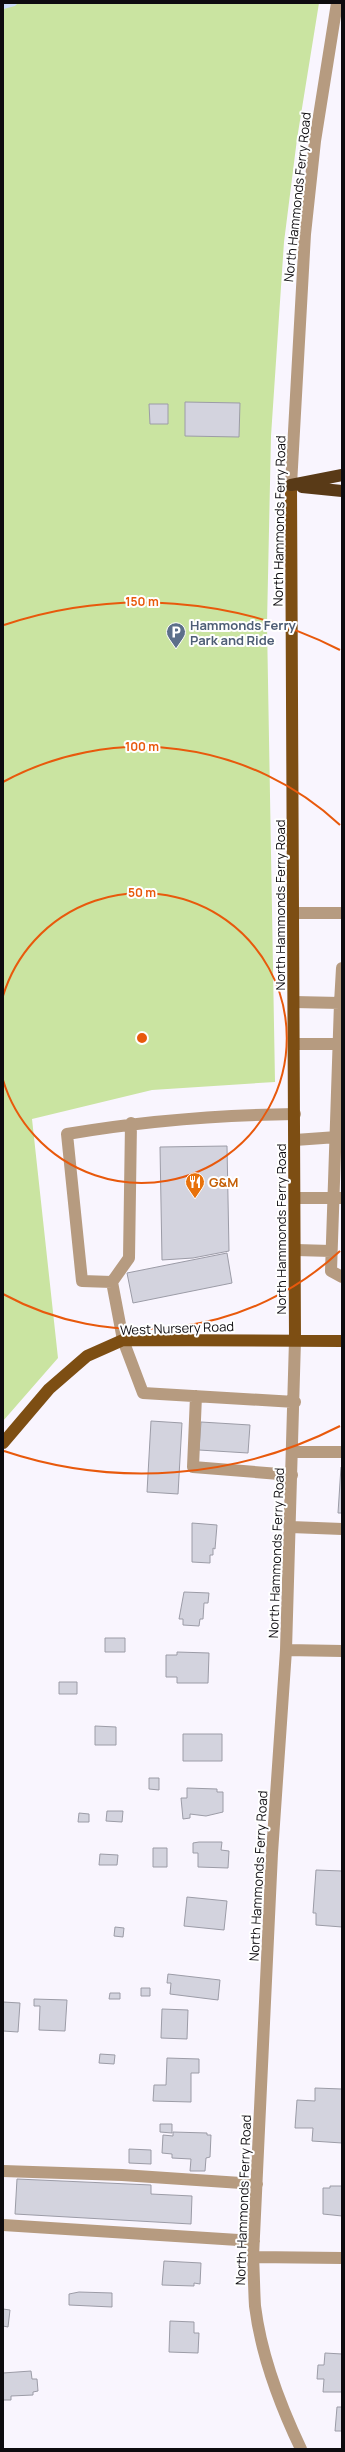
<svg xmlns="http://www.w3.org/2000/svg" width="345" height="2452" viewBox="0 0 345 2452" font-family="Manrope,sans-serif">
  <rect width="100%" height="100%" fill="#f9f5fe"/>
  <path fill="#cae4a1" d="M3,3H319L297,139L284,242L271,436L267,624L275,1082L152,1090L32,1119L58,1358L3,1421Z"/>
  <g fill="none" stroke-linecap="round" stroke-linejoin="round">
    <path stroke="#ccdefa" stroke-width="6" d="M3,6L14,3"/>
  </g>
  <path fill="#d3d3de" stroke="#9c9ca7" d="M185,402L240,403L239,437L185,436Z
    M149,404H168V424H150Z
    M227,1146L229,1251L193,1258L162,1260L160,1147Z
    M227,1253L232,1283L133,1303L127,1273Z
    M151,1421L182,1423L178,1494L147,1492Z
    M201,1422L250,1425L248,1453L199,1450Z
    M341,1467H342V1513H338Z
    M192,1523L217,1525L215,1549L213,1548V1555H210V1563L192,1562Z
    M184,1592L209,1593L208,1603H204L203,1619H200L199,1626L183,1625V1619H179Z
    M105,1638H125V1652H105Z
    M177,1652L209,1653L208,1683H177V1677H166V1655H177Z
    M59,1682H77V1694H59Z
    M95,1726L116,1727V1745H95Z
    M183,1734H222V1761H183Z
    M149,1778H159V1790L149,1789Z
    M187,1788L217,1789V1792H223V1812L206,1816L190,1814V1818L183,1819L181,1798H187Z
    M107,1811H123L122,1822L106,1821Z
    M79,1813L89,1814V1822H78Z
    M199,1842H222L221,1850L229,1851L228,1868L198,1867V1853H193V1843Z
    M153,1848H167V1867H153Z
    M100,1854L118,1855L117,1865H99Z
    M316,1870L342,1871V1927L316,1925V1913H313Z
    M187,1897L227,1901L224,1930L184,1926Z
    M115,1927L124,1928L123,1937L114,1936Z
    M168,1974L220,1980L218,2000L170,1994L171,1983H167Z
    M141,1988H150V1996H141Z
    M110,1993H120V1999H109Z
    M34,1999L67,2000L65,2031L39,2030L40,2006H34Z
    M3,2002L20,2003L18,2032L3,2031Z
    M162,2009L188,2010L187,2039L161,2038Z
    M100,2054L115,2055L114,2064L99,2063Z
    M167,2058L199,2059V2073H191V2102L153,2101L154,2085H166Z
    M315,2088L342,2089V2143L312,2141L313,2128H295L297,2100L315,2101Z
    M160,2124H172V2133L160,2132Z
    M173,2132L207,2133V2135H211L210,2157L206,2158L205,2171H190L191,2159L172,2158V2154L162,2153L163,2135L173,2136Z
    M129,2149L151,2150V2164L129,2163Z
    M17,2179L151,2185V2194L192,2196L191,2224L15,2214Z
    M330,2186H342V2216L323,2214V2188H330Z
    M164,2261L201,2263L200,2284L194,2283V2286L162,2285Z
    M79,2292L112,2293V2307L69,2305V2294Z
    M3,2309L10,2310L8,2327L3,2326Z
    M170,2321L194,2322V2333H199L198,2353L169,2352Z
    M325,2353L342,2354V2392H323L324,2379H317L318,2365H324Z
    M31,2371L32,2379H37L38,2391L33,2392V2395L11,2396V2400H3V2373Z
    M337,2407H342V2431H335Z"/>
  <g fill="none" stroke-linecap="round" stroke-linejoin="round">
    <path stroke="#b69b80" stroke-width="12" d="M291,485L305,234L315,141L337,3
      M294,913H342
      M294,1002L340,1003L342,968
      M340,1003L331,1271L342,1277
      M295,1044H342
      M295,1140L337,1137
      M296,1198H342
      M296,1250L331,1251
      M112,1282L129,1258L131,1123
      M295,1340L286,1650L272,1853L253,2257C254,2274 254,2290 255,2306C261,2355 280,2405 301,2449
      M196,1396L193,1467L292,1475
      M295,1402L143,1393L123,1340L112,1282L82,1281L67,1134C143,1121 218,1115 295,1114
      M293,1452H342
      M291,1527L342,1529
      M286,1650L342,1651
      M3,2171L122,2175L257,2184
      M3,2225L254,2241
      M253,2257L342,2258"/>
    <path stroke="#7d4e13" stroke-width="12" d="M291,485L295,1340
      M3,1443L49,1389L87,1356L123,1340L342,1341"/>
    <path stroke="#593a17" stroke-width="12" d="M291,485L342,475
      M302,487L342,491"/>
  </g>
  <g fill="none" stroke="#e8590c" stroke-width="2">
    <path d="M3 996A145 145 0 1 1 3 1080"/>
    <path d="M340 1251A291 291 0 0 1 3 1294M3 782A291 291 0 0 1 340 825"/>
    <path d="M340 1426A436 436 0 0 1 4 1451M4 625A436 436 0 0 1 340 650"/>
  </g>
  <defs>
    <symbol id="parking-pin" viewBox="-11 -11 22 30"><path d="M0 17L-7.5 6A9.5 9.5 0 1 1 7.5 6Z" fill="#5c6f8a" stroke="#fff"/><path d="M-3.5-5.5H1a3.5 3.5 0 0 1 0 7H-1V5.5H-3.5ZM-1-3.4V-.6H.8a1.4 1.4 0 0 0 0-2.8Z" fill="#fff"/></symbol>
    <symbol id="restaurant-pin" viewBox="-11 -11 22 30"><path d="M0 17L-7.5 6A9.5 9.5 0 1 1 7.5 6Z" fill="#e8710a" stroke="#fff"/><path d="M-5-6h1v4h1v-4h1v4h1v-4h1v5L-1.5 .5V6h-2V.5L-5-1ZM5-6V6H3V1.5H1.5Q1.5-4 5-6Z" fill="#fff"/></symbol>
  </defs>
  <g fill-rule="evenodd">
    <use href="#parking-pin" x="165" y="621" width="22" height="30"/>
    <use href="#restaurant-pin" x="184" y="1171" width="22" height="30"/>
  </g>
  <g text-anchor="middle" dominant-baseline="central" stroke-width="4" stroke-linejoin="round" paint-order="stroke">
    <g font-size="13" fill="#0d0b0f" stroke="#fff">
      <text transform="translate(297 197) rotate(-84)">North Hammonds Ferry Road</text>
      <text transform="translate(279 521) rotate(-89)">North Hammonds Ferry Road</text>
      <text transform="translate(280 905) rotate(-90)">North Hammonds Ferry Road</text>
      <text transform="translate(281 1229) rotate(-90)">North Hammonds Ferry Road</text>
      <text transform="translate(177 1328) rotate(-2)">West Nursery Road</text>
      <text transform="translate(276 1553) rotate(-88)">North Hammonds Ferry Road</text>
      <text transform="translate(258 1876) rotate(-87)">North Hammonds Ferry Road</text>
      <text transform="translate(243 2200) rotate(-88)">North Hammonds Ferry Road</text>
    </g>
    <g font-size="13" font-weight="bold" fill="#4e5e75" stroke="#fff" text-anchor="start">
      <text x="190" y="625">Hammonds Ferry<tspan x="190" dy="15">Park and Ride</tspan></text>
    </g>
    <g font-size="13" font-weight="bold" fill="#c56008" stroke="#fff" text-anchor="start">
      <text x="209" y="1182">G&amp;M</text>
    </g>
  </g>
  <circle cx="142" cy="1038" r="6" fill="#e8590c" stroke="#fff" stroke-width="2"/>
  <g font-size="12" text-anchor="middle" font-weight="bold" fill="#e8590c" stroke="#fff" stroke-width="4" stroke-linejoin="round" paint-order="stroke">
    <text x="142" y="606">150 m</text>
    <text x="142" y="751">100 m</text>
    <text x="142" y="897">50 m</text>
  </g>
  <rect width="345" height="2452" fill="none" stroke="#0d0b0f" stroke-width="8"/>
</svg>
